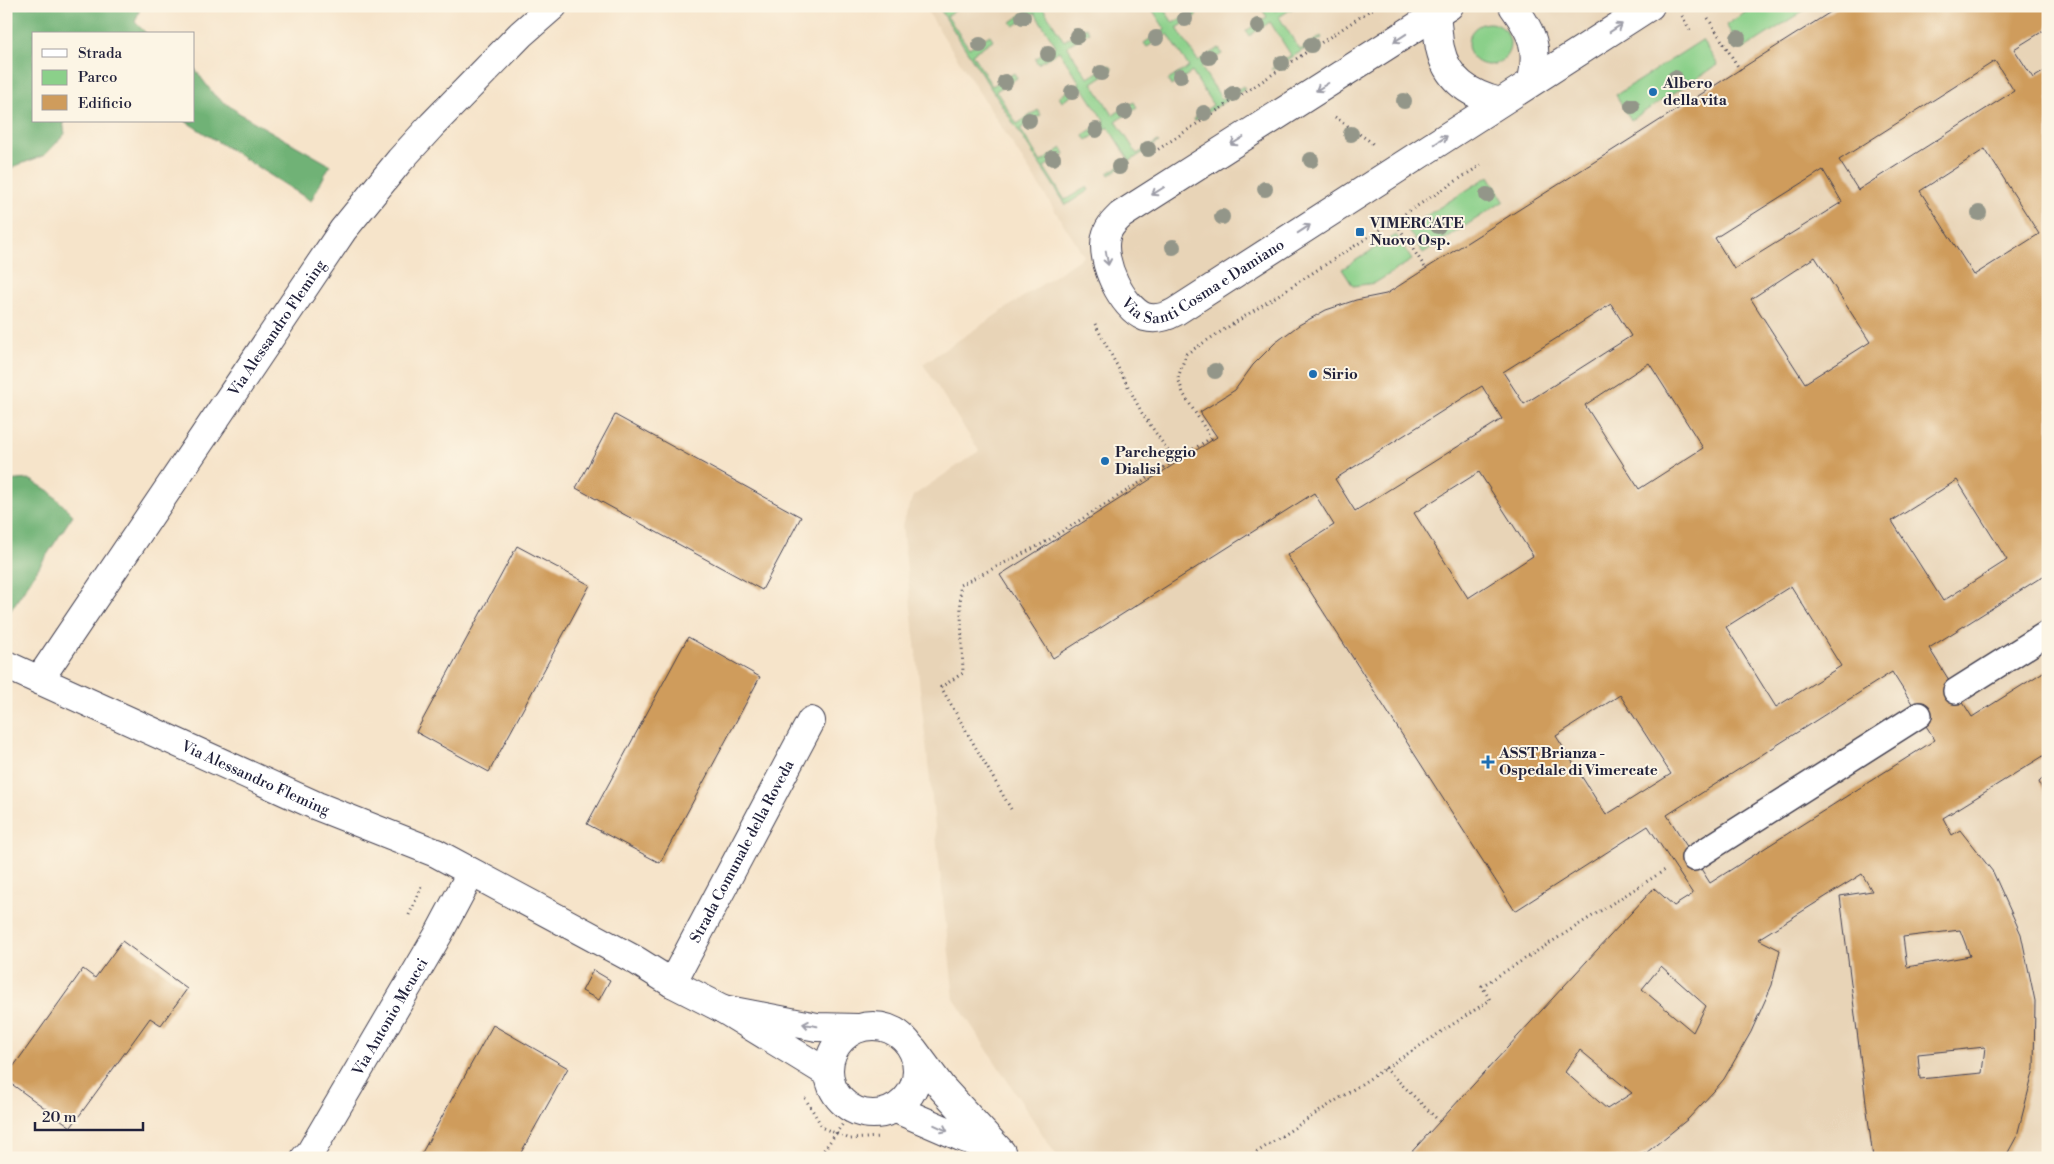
<svg xmlns="http://www.w3.org/2000/svg" width="2054" height="1164" viewBox="0 0 2054 1164" font-family="'Libre Bodoni',serif">
  <rect width="100%" height="100%" fill="#fcf5e5"/>
  <filter id="ink" filterUnits="userSpaceOnUse"><feTurbulence type="fractalNoise" baseFrequency=".02" numOctaves="2"/><feDisplacementMap in="SourceGraphic" scale="10" xChannelSelector="R" yChannelSelector="G"/><feConvolveMatrix kernelMatrix="1 2 1 2 8 2 1 2 1" color-interpolation-filters="sRGB"/></filter>
  <filter id="wash" filterUnits="userSpaceOnUse"><feTurbulence type="fractalNoise" baseFrequency=".0096" numOctaves="4" result="noise"/><feDisplacementMap in="SourceGraphic" scale="20" xChannelSelector="R" yChannelSelector="G"/><feGaussianBlur stdDeviation="1.12" result="paint"/><feColorMatrix in="noise" values="0 0 0 0 0 0 0 0 0 0 0 0 0 0 0 0 0 1.4 0 .05"/><feComposite in="paint" operator="in"/></filter>
  <g filter="url(#wash)">
    <rect width="100%" height="100%" fill="#f6e4ca"/>
    <path fill="#e8d4b7" d="M924,6H2048V1158H1058L954,999L902,525L913,496L979,451L923,364L1084,256Z"/>
    <path fill="#8bd08a" stroke="#567962" d="M938,6H941L945,11L953,6H962L947,16L969,48L990,35L993,40L972,54L992,86L1014,73L1017,78L996,91L1017,124L1038,110L1041,115L1020,129L1041,162L1062,148L1065,154L1044,167L1065,200L1087,187L1089,190L1066,205Z
      M1030,6H1045L1043,8L1064,41L1086,27L1089,32L1067,46L1088,78L1109,65L1113,69L1092,83L1113,115L1134,102L1137,108L1116,121L1137,154L1158,141L1159,142L1109,175L1108,173L1129,160L1108,127L1087,140L1083,135L1104,121L1083,88L1062,102L1059,97L1080,83L1059,51L1038,64L1035,59L1056,46L1035,13L1014,26L1011,22L1031,8Z
      M1150,6H1162L1173,23L1194,10L1197,15L1177,28L1198,61L1219,48L1222,54L1201,67L1222,99L1243,86L1245,89L1194,121L1193,119L1213,105L1192,72L1171,86L1168,80L1189,67L1168,34L1147,47L1144,43L1165,29Z
      M1260,6H1272L1275,11L1284,6H1296L1279,17L1300,50L1321,36L1322,38L1272,70L1271,69L1291,55L1270,22L1249,36L1246,31L1267,17Z
      M1755,6H1811L1742,50L1726,25Z
      M1468 44a21 21 0 1 1 42 0a21 21 0 1 1-42 0Z
      M1702,40L1718,65L1631,120L1616,95Z
      M1489,176L1504,201L1423,253L1407,228Z
      M1396,235L1412,260L1375,283L1353,286L1342,269Z"/>
    <path fill="#70b276" stroke="#496a58" d="M6,6H141L135,22L147,34H34V121H63L65,134L45,155L15,166L6,173Z
      M194,68L214,95L242,115L330,165L311,201L185,121H194Z
      M29,479L49,491L73,515L7,616L6,481Z"/>
    <g id="blocks">
      <path fill="#cf9c5c" fill-rule="evenodd" d="M1840,6H2048V28L2014,49L2033,78L2048,69V573L1929,648L1972,717L2048,669V760L2045,755L1943,818L1952,835L1960,830L1993,872L2021,934L2035,1001L2034,1069L2017,1136L2005,1158H1873L1840,896L1872,891L1862,874L1758,939L1780,950L1772,985L1751,1032L1724,1079L1714,1091L1688,1119L1646,1153L1636,1158H1406L1654,888L1674,906L1693,894L1648,826L1515,911L1287,555L1334,525L1314,493L1053,658L1000,575L1217,437L1200,412L1235,390L1253,365L1275,343L1299,325L1326,310L1356,300L1386,294ZM1995,61L2014,91L1858,190L1839,160ZM1985,149L2039,234L1974,275L1920,191ZM1823,170L1842,202L1734,269L1715,238ZM1815,257L1870,342L1805,383L1751,299ZM1611,304L1631,336L1524,404L1503,372ZM1649,363L1703,448L1639,489L1585,405ZM1482,386L1502,419L1355,511L1335,479ZM1479,472L1533,556L1468,598L1414,513ZM1957,480L2007,560L1943,601L1892,521ZM1791,586L1841,666L1776,707L1726,627ZM1892,672L1935,740L1710,883L1667,815ZM1620,695L1671,774L1606,815L1556,736ZM1960,930L1970,956L1907,967L1903,937ZM1661,966L1706,1006L1693,1032L1642,989ZM1985,1047L1982,1073L1920,1079L1918,1054ZM1580,1050L1632,1093L1607,1109L1565,1072Z
        M615,415L801,517L762,590L576,488Z
        M517,546L590,585L489,772L416,732Z
        M688,637L760,677L660,863L587,824Z
        M2048,774V803L2039,782Z
        M122,941L187,989L161,1025L150,1018L71,1127L6,1080V1077L83,969L95,978Z
        M593,970L610,980L599,1000L582,991Z
        M493,1025L568,1068L518,1158H419Z"/>
    </g>
  </g>
  <g filter="url(#ink)">
    <use href="#blocks" fill-opacity="0" stroke="#423f50" stroke-width="1"/>
    <g fill="none" stroke-linecap="round" stroke-linejoin="round">
      <defs>
        <path id="pedestrian" d="M1956,691L2048,633
          M1694,858L1919,715"/>
        <g id="minor">
          <path d="M1431,6C1439,19 1437,34 1440,48C1447,80 1470,95 1500,102"/>
          <path id="s1" d="M1449,6L1121,215C1114,222 1108,227 1106,237C1100,261 1122,308 1145,317C1156,320 1166,317 1175,312L1650,6"/>
          <path d="M1513,6C1533,34 1539,48 1532,81"/>
          <path id="s2" d="M6,665L317,806L436,853L637,961L672,983L723,1009"/>
          <path id="s3" d="M39,680L343,230L400,160L432,125L521,34L553,6"/>
          <path id="s4" d="M672,983L811,721"/>
          <circle cx="873" cy="1070" r="44"/>
          <path d="M829,1074L723,1009L817,1027L858,1028"/>
          <path d="M896,1109L961,1137L1001,1152L942,1088L913,1049"/>
          <path id="s5" d="M305,1158L310,1153L438,935L471,873"/>
        </g>
      </defs>
      <use href="#pedestrian" stroke="#423f50" stroke-width="28"/>
      <use href="#minor" stroke="#423f50" stroke-width="30"/>
      <path stroke="#423f50" stroke-width="3" stroke-dasharray="1 4" stroke-linecap="butt" d="M1682,16L1690,30
        M1708,18L1740,70
        M1335,117L1371,142L1374,146
        M1154,152L1377,6
        M1394,220L1426,269
        M1095,324L1142,413L1175,461
        M1011,809L941,687L963,673L960,585L1042,544L1211,438L1183,393L1178,378L1186,354L1481,165
        M409,915L423,884
        M1385,1068L1439,1121
        M805,1098L823,1128L850,1139L880,1137
        M818,1158L853,1110
        M1248,1158L1490,1000L1482,986L1665,870"/>
      <use href="#pedestrian" stroke="#fff" stroke-width="25"/>
      <use href="#minor" stroke="#fff" stroke-width="28"/>
    </g>
    <g fill="#939689">
      <circle cx="1023" cy="17" r="8"/>
      <circle cx="1185" cy="19" r="8"/>
      <circle cx="1258" cy="26" r="8"/>
      <circle cx="1077" cy="36" r="8"/>
      <circle cx="1156" cy="38" r="8"/>
      <circle cx="1738" cy="38" r="8"/>
      <circle cx="980" cy="45" r="8"/>
      <circle cx="1311" cy="45" r="8"/>
      <circle cx="1048" cy="54" r="8"/>
      <circle cx="1209" cy="57" r="8"/>
      <circle cx="1282" cy="63" r="8"/>
      <circle cx="1101" cy="73" r="8"/>
      <circle cx="1180" cy="76" r="8"/>
      <circle cx="1675" cy="78" r="8"/>
      <circle cx="1005" cy="82" r="8"/>
      <circle cx="1072" cy="92" r="8"/>
      <circle cx="1233" cy="94" r="8"/>
      <circle cx="1404" cy="101" r="8"/>
      <circle cx="1632" cy="106" r="8"/>
      <circle cx="1125" cy="112" r="8"/>
      <circle cx="1204" cy="113" r="8"/>
      <circle cx="1029" cy="120" r="8"/>
      <circle cx="1096" cy="130" r="8"/>
      <circle cx="1351" cy="134" r="8"/>
      <circle cx="1148" cy="149" r="8"/>
      <circle cx="1053" cy="158" r="8"/>
      <circle cx="1311" cy="160" r="8"/>
      <circle cx="1119" cy="167" r="8"/>
      <circle cx="1265" cy="189" r="8"/>
      <circle cx="1487" cy="195" r="8"/>
      <circle cx="1979" cy="213" r="8"/>
      <circle cx="1222" cy="217" r="8"/>
      <circle cx="1438" cy="226" r="8"/>
      <circle cx="1173" cy="247" r="8"/>
      <circle cx="1215" cy="371" r="8"/>
    </g>
    <defs><path id="oneway-shaft" d="M-6 0H5M1.5-3L5.5 0L1.5 3" fill="none" stroke-width="1.6" stroke-linecap="round" stroke-linejoin="round" transform="scale(1.25)"/></defs>
    <g stroke="#9c9ca7">
      <use href="#oneway-shaft" transform="translate(1616 28) rotate(-33)"/>
      <use href="#oneway-shaft" transform="translate(1400 38) rotate(147)"/>
      <use href="#oneway-shaft" transform="translate(1322 87) rotate(148)"/>
      <use href="#oneway-shaft" transform="translate(1441 140) rotate(-33)"/>
      <use href="#oneway-shaft" transform="translate(1237 141) rotate(148)"/>
      <use href="#oneway-shaft" transform="translate(1158 191) rotate(148)"/>
      <use href="#oneway-shaft" transform="translate(1304 229) rotate(-33)"/>
      <use href="#oneway-shaft" transform="translate(1107 258) rotate(80)"/>
      <use href="#oneway-shaft" transform="translate(810 1025) rotate(-170)"/>
      <use href="#oneway-shaft" transform="translate(941 1128) rotate(25)"/>
    </g>
  </g>
  <g fill="#1f6fb2" stroke="#fcf5e5" stroke-width="2">
    <circle cx="1653" cy="92" r="5"/>
    <rect x="1355" y="227" width="10" height="10" rx="2.5"/>
    <circle cx="1313" cy="374" r="5"/>
    <circle cx="1105" cy="461" r="5"/>
    <path d="M1485.5 754.5h5v5h5v5h-5v5h-5v-5h-5v-5h5z"/>
  </g>
  <g text-anchor="middle" dominant-baseline="central" stroke-width="4" stroke-linejoin="round" paint-order="stroke">
    <g font-size="15" font-weight="bold" fill="#22223b" stroke="#fcf5e5" text-anchor="start">
      <text x="1663" y="83">Albero<tspan x="1663" dy="17">della vita</tspan></text>
      <text x="1370" y="223">VIMERCATE<tspan x="1370" dy="17">Nuovo Osp.</tspan></text>
      <text x="1323" y="374">Sirio</text>
      <text x="1115" y="452">Parcheggio<tspan x="1115" dy="17">Dialisi</tspan></text>
      <text x="1499" y="753">ASST Brianza -<tspan x="1499" dy="17">Ospedale di Vimercate</tspan></text>
    </g>
    <g font-size="15" fill="#22223b" stroke="#fcf5e5">
      <text stroke="none"><textPath href="#s1" startOffset="576">Via Santi Cosma e Damiano</textPath></text>
      <text stroke="none"><textPath href="#s3" startOffset="425">Via Alessandro Fleming</textPath></text>
      <text stroke="none"><textPath href="#s2" startOffset="274">Via Alessandro Fleming</textPath></text>
      <text stroke="none"><textPath href="#s4" startOffset="149">Strada Comunale della Roveda</textPath></text>
      <text stroke="none"><textPath href="#s5" startOffset="165">Via Antonio Meucci</textPath></text>
    </g>
  </g>
  <rect width="2054" height="1164" fill="none" stroke="#fcf5e5" stroke-width="25"/>
  <rect x="32" y="32" width="162" height="90" fill="#fcf5e5" stroke="#a5a1a1"/>
  <rect x="42" y="49" width="25" height="8" fill="#ffffff" stroke="#a5a1a1"/>
  <text x="78" y="58" font-size="15" fill="#22223b">Strada</text>
  <rect x="42" y="70" width="25" height="15" fill="#8bd08a" stroke="#a5a1a1"/>
  <text x="78" y="82" font-size="15" fill="#22223b">Parco</text>
  <rect x="42" y="95" width="25" height="15" fill="#cf9c5c" stroke="#a5a1a1"/>
  <text x="78" y="108" font-size="15" fill="#22223b">Edificio</text>
  <path d="M35 1122v8h108v-8" fill="none" stroke="#22223b" stroke-width="2.5"/>
  <text x="42" y="1122" font-size="15" fill="#22223b" stroke="#fcf5e5" stroke-width="4" paint-order="stroke">20 m</text>
</svg>
